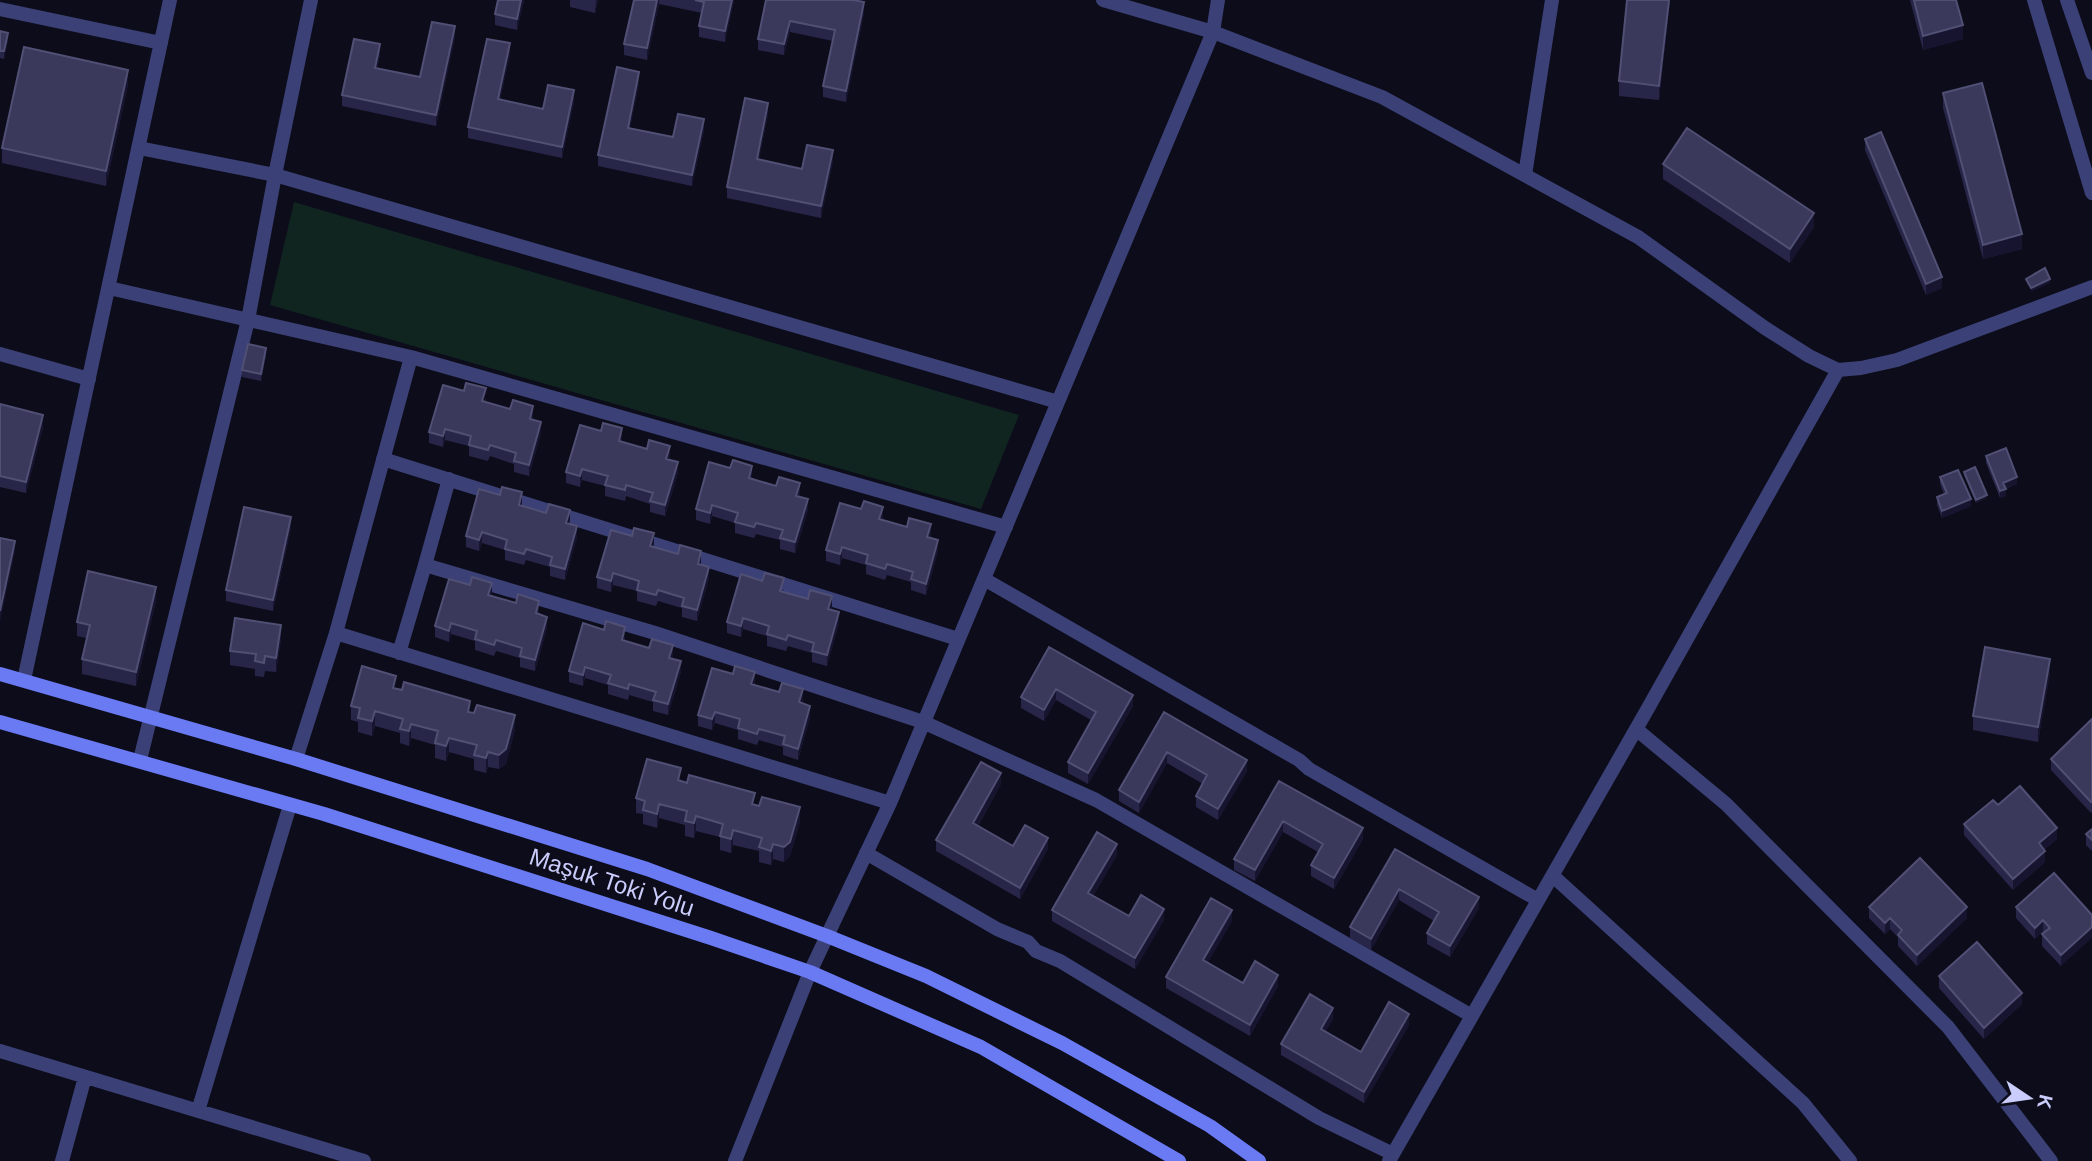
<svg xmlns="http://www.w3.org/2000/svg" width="2092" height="1161" viewBox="0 0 2092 1161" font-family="Arial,sans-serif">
  <rect width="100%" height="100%" fill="#0d0c1b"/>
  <path fill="#102420" d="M294,202L1019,415L981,509L270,305Z"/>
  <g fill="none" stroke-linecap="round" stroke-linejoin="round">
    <path stroke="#3b4176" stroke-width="14" d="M1103,0L1213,32L1382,97L1638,237L1765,328L1809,356L1838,370L1861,368L1897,360L2092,287
      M0,9L161,43
      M139,148L275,175L1058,402
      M1525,175L1552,0
      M109,288L411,357L1006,527
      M0,354L89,379
      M383,459L958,639
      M449,479L425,565L655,633L923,722L1096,800L1472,1016
      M984,579L1299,760L1309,769L1538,900
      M336,633L890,803
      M399,653L425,565
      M24,680L170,0
      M1636,729L1726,804L1948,1027L2051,1161
      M296,759L336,633L411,357
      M140,760L248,320L275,175L311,0
      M866,853L997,929L1028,942L1036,951L1060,961L1319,1118L1393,1154
      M1553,876L1803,1103L1850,1161
      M0,1051L364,1161
      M198,1111L290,805
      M62,1161L85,1077
      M735,1161L810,972L890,803L1213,32L1218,0
      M1389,1161L1647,710L1838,370"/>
    <path stroke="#3b4176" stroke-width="14" d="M2034,0L2092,193
      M2067,0L2092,73"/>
    <path stroke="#697af3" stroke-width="14" d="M0,674L296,759L647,869L827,936L926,976L1062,1043L1210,1126L1259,1161
      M0,722L324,814L711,938L810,972L981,1047L1179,1161"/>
  </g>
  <path fill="#282648" d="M524,0L517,30L495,25V14Z
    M570,0H598L595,13L570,7Z
    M634,0H734L725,42L699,37V26L702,13L659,4L647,60L624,55V44Z
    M766,0L864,13L846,102L823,97V86L833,41L790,32L784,55L758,50V39Z
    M1670,0L1659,100L1619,96V81Z
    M1910,0H1956L1963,39L1923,50Z
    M0,31L8,40L4,59L0,58Z
    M455,37L436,126L342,106V95L380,55L377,68L420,77Z
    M510,54L500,100L543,109L574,102L562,158L468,138V127Z
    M639,83L630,128L673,137L704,130L692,186L598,166V155Z
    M128,85L106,186L2,163V148Z
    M1943,93L2022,249L1983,259L1943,108Z
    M768,114L759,159L802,169L833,161L821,218L727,198V187Z
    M1865,139L1942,288L1926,295L1865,150Z
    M1663,164L1814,227L1790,263L1663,179Z
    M266,355L261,381L242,377V370Z
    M486,399L485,402L533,417V420L541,433L529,476L514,472V464L490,456L488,461L469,456V446L445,440L443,447L429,443V432Z
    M0,404L43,427L26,493L0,487Z
    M622,439V442L670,457L669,460L678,473L665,516L650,512V504L626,496L625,501L605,496V486L582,480L580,487L566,483V472Z
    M1986,456L2017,484L2006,489V496L2000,498L1986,463Z
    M1964,472L1987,498L1976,503L1964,475Z
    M752,477V479L800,494L799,497L808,510L795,553L780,549V540L756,534L754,538L735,533V523L712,516L710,524L696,520V509Z
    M1940,477L1971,506L1942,518L1937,505V497L1944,494L1940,484Z
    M522,503L521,506L570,521L569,524L577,537L565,580L550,576V567L526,560L524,565L505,560V550L482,543L479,551L466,547V536Z
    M883,518L882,520L931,535L930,538L938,551L926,595L911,590V582L887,575L885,580L866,574V565L842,558L840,565L826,561V550Z
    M291,528L273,611L226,601V590Z
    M654,544L653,547L701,562V565L709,578L697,621L682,617V608L658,601L656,606L637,601V591L613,585L611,592L597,588V577Z
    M784,589L783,591L832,607L831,610L839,623L827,666L812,662V653L788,646L786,651L767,646V636L743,629L741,637L727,633V622Z
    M492,594L491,596L539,612V614L547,628L535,671L520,667V658L496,651L494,656L475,650V641L451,634L449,642L435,637V626Z
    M156,601L136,686L82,674V659L86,638L77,636V622Z
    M625,638V641L673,656L672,658L681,672L668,715L653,711V702L629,695L628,700L608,694V685L585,678L583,686L569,682V671Z
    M281,639L276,672L265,671L264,677L255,676V669L230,665V651Z
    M1049,647L1133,706L1088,784L1068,773V762L1091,720L1056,700L1044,721L1021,708V697Z
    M2050,673L2038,742L1973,730V716Z
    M755,683L754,685L803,700L802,703L810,717L798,760L783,755V747L759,740L757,745L738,739V730L715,723L712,730L698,726V715Z
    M396,689L470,712L515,730L506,764L499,769L488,767L486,773L474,770V759L449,752L446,761L435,758V745L411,738L409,746L400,743V733L375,726L372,736L358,732V722L351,720V706Z
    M1164,712L1247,771L1218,820L1196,807V796L1203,784L1167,763L1139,813L1119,801V790Z
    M2092,719V812L2091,813L2051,770V759Z
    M681,781L755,805L800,822L790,856L784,862L773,859L771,865L759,862V851L733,845L731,853L720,850V837L696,831L694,838L685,836V825L659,818L657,828L643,824V814L636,813V798Z
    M1279,781L1363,839L1334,889L1311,876V865L1318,852L1283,832L1255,881L1234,870V859Z
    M1001,784L978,826L1013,846L1048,849L1020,899L936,851V840Z
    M1998,805L2057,839L2044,850L2045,862L2013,890L1964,835V824Z
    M2092,829V851L2086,845V834Z
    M1395,849L1479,908L1450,957L1427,944V933L1434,921L1399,900L1371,950L1350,938V927Z
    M1117,855L1093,896L1129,916L1164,920L1135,969L1052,921V910Z
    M1869,907L1967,918L1917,966L1898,946V937L1890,929L1885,934L1869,918Z
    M2016,907L2092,915L2061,966L2042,946V934L2044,933L2043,931L2035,939L2016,918Z
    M1232,921L1208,962L1243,983L1278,986L1250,1036L1166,988V977Z
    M1939,976L2022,1004L1984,1039L1939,988Z
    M1333,1019L1325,1032L1361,1052L1409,1025L1364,1103L1281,1055V1044Z"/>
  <path fill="#16142e" d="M521,0H524L517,30V19Z
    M596,0H598L595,13Z
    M657,0H659V4L647,60V48Z
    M732,0H734L725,42V31Z
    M1669,0H1670L1659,100V86Z
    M864,2V13L846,102V91Z
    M790,21V32L784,55V44Z
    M1963,25V39L1923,50V36Z
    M455,26V37L436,126V115Z
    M8,33V40L4,59V51Z
    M510,43V54L498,110V99Z
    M380,44V55L375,79V68Z
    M128,70V85L106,186V171Z
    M639,72V83L628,139V128Z
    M574,90V102L562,158V147Z
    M768,103V114L757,170V159Z
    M704,119V130L692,186V175Z
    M833,150V161L821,218V206Z
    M1814,213V227L1790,263V249Z
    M2022,234V249L1983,259V245Z
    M1942,277V288L1926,295V284Z
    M2050,279V283L2031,292V288Z
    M266,348V355L261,381V374Z
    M533,406V417L530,430V419Z
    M43,415V427L26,493V482Z
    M541,422V433L529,476V465Z
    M622,428V439L619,452V441Z
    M445,429V440L443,447V436Z
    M670,446V457L666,470V459Z
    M678,462V473L665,516V505Z
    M752,466V477L749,489V478Z
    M582,469V480L580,487V476Z
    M2017,477V484L2006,489V496L2000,498V491L2003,483Z
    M800,483V494L796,507V496Z
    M522,492V503L519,516V505Z
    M1987,495V498L1976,503V500Z
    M808,499V510L795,553V542Z
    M1971,499V506L1942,518V511Z
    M712,505V516L710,524V513Z
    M883,507V518L879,530V519Z
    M570,510V521L566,534V523Z
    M291,517V528L273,611V600Z
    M931,524V535L927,548V537Z
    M577,526V537L565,580V569Z
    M482,532V543L479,551V540Z
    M654,533V544L650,557V546Z
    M938,540V551L926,595V584Z
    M15,541V552L0,622V611Z
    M842,547V558L840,565V554Z
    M701,551V562L698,575V564Z
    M709,567V578L697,621V610Z
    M613,573V585L611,592V581Z
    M492,583V594L488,607V595Z
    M156,587V601L136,686V672Z
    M832,596V607L828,620V609Z
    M539,601V612L536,624V613Z
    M839,612V623L827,666V655Z
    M547,617V628L535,671V660Z
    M743,618V629L741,637V626Z
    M451,623V634L449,642V631Z
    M281,625V639L276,672V658Z
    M625,627V638L622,651V640Z
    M673,645V656L669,669V658Z
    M2050,659V673L2038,742V727Z
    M681,661V672L668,715V704Z
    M585,667V678L583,686V675Z
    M755,672V683L751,695V684Z
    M803,689V700L799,713V702Z
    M1056,689V700L1044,721V710Z
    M1133,695V706L1088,784V773Z
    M810,706V717L798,760V749Z
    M375,711V726L372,736V721Z
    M715,712V723L712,730V719Z
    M515,715V730L506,764L499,769V755Z
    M411,724V738L409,746V731Z
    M449,738V752L446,761V746Z
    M488,752V767L486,773V758Z
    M1167,752V763L1139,813V802Z
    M1247,760V771L1218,820V809Z
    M1001,773V784L973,834V823Z
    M659,804V818L657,828V814Z
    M800,807V822L790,856L784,862V847Z
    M696,816V831L694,838V823Z
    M1283,821V832L1255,881V870Z
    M1363,828V839L1334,889V878Z
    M2057,828V839L2039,854V843Z
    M733,830V845L731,853V839Z
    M1048,838V849L1020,899V888Z
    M773,844V859L771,865V851Z
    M1117,844V855L1088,904V893Z
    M2045,851V862L2013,890V879Z
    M1399,889V900L1371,950V939Z
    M1479,897V908L1450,957V946Z
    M1967,907V918L1917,966V955Z
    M1164,909V920L1135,969V958Z
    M1232,910V921L1203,971V960Z
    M1890,918V929L1885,934V923Z
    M2043,920V931L2035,939V928Z
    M2092,927V938L2061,966V955Z
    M1278,975V986L1250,1036V1025Z
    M2022,993V1004L1984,1039V1028Z
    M1333,1008V1019L1321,1040V1029Z
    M1409,1014V1025L1364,1103V1092Z"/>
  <path fill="#3a385b" stroke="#504f74" stroke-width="2" d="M498,0H521L517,19L495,14Z
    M634,0H657L647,48L624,44Z
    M695,0H732L725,31L699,26L704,2Z
    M766,0H853L864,2L846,91L823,86L835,30L790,21L784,44L758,39Z
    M1627,0H1669L1659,86L1619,81Z
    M1914,0H1956L1963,25L1923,36Z
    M432,22L455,26L436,115L342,95L354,39L380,44L375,68L420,77Z
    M0,31L8,33L4,51H0Z
    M487,39L510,43L498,99L543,109L548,85L574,90L562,147L468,127Z
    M24,47L128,70L106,171L2,148Z
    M617,67L639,72L628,128L673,137L678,114L704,119L692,175L598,155Z
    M1982,83L2022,234L1983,245L1943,93Z
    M745,98L768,103L757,159L802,169L807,145L833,150L821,206L727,187Z
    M1687,128L1814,213L1790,249L1663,164Z
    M1881,132L1942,277L1926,284L1865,139Z
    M2045,268L2050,279L2031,288L2026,279Z
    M248,344L266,348L261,374L242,370Z
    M466,383L486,388L482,401L510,409L513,400L533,406L530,419L541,422L529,465L514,461L516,453L490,445L488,450L469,445L471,436L445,429L443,436L429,432L443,385L464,391Z
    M0,404L43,415L26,482L0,476Z
    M603,423L622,428L619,441L647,449L649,440L670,446L666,459L678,462L665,505L650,501L653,493L626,485L625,490L605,485L608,476L582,469L580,476L566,472L580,425L601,431Z
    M2006,448L2017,477L2003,483L2006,489L2000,491L1986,456Z
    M733,460L752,466L749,478L776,486L779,477L800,483L796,496L808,499L795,542L780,538L783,530L756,523L754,527L735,522L738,513L712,505L710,513L696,509L709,462L730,468Z
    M1975,467L1987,495L1976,500L1964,472Z
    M1958,470L1971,499L1942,511L1937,497L1947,493L1940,477Z
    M502,487L522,492L519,505L546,513L549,504L570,510L566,523L577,526L565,569L550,565L552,557L526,549L524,554L505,549L507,540L482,532L479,540L466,536L479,489L500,495Z
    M864,501L883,507L879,519L907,527L909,518L931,524L927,537L938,540L926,584L911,579L913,572L887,564L885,569L866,563L868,555L842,547L840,554L826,550L840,503L861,509Z
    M244,507L291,517L273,600L226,590Z
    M634,528L654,533L650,546L678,554L680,545L701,551L698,564L709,567L697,610L682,606L684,598L658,590L656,595L637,590L639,581L613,573L611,581L597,577L611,530L632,536Z
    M0,538L15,541L0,611Z
    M88,571L156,587L136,672L82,659L90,625L77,622Z
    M765,573L784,578L780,591L808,599L810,590L832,596L828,609L839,612L827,655L812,651L814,643L788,635L786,640L767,634L769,626L743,618L741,626L727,622L741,574L762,581Z
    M472,577L492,583L488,595L516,603L518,594L539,601L536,613L547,617L535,660L520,656L522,648L496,640L494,645L475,639L477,631L451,623L449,631L435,626L449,579L470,585Z
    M235,618L281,625L276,658L265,656L264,663L255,661L256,654L230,651Z
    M606,621L625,627L622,640L649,648L652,639L673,645L669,658L681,661L668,704L653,700L656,692L629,684L628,689L608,683L611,675L585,667L583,675L569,671L583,623L604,630Z
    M1049,647L1133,695L1088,773L1068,762L1096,712L1056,689L1044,710L1021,697Z
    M1985,647L2050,659L2038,727L1973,716Z
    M362,666L396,676L393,688L402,690L404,682L470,701L468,712L474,713L477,705L515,715L506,749L499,755L488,752L486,758L474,755L477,745L449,738L446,746L435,743L438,731L411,724L409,731L400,729L403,719L375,711L372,721L358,718L360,708L351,706Z
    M735,666L755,672L751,684L779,692L782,683L803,689L799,702L810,706L798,749L783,744L785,736L759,729L757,734L738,728L740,719L715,712L712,719L698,715L712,668L733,674Z
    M1164,712L1247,760L1218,809L1196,796L1207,775L1167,752L1139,802L1119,790Z
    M2092,719V801L2091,802L2051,759Z
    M647,759L681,768L678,780L687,783L689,775L755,793L752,804L759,806L762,797L800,807L790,842L784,847L773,844L771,851L759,847L762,838L733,830L731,839L720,836L723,824L696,816L694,823L685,821L687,811L659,804L657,814L643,810L645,801L636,798Z
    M981,762L1001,773L973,823L1013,846L1025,825L1048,838L1020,888L936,840Z
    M1279,781L1363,828L1334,878L1311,865L1323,844L1283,821L1255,870L1234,859Z
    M2020,786L2057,828L2039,843L2045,851L2013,879L1964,824L1993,800L1998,805Z
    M2092,829V840L2086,834Z
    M1097,832L1117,844L1088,893L1129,916L1141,895L1164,909L1135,958L1052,910Z
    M1395,849L1479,897L1450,946L1427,933L1439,912L1399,889L1371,939L1350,927Z
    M1920,858L1967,907L1917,955L1898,935L1902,930L1890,918L1885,923L1869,907Z
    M2054,873L2092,915V927L2061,955L2042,934L2050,928L2043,920L2035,928L2016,907Z
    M1211,898L1232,910L1203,960L1243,983L1255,961L1278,975L1250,1025L1166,977Z
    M1977,942L2022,993L1984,1028L1939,976Z
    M1310,994L1333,1008L1321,1029L1361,1052L1389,1002L1409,1014L1364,1092L1281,1044Z"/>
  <g text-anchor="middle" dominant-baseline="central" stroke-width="5" stroke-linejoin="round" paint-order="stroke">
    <g font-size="24" fill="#caccfb" stroke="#0d0c1b">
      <text transform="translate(612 882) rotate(18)">Maşuk Toki Yolu</text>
    </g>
  </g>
  <g transform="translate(2029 1098) rotate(103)" stroke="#0d0c1b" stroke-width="5" paint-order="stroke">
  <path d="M0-5L12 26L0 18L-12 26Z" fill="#caccfb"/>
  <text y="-10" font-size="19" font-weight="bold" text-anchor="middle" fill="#caccfb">K</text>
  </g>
</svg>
